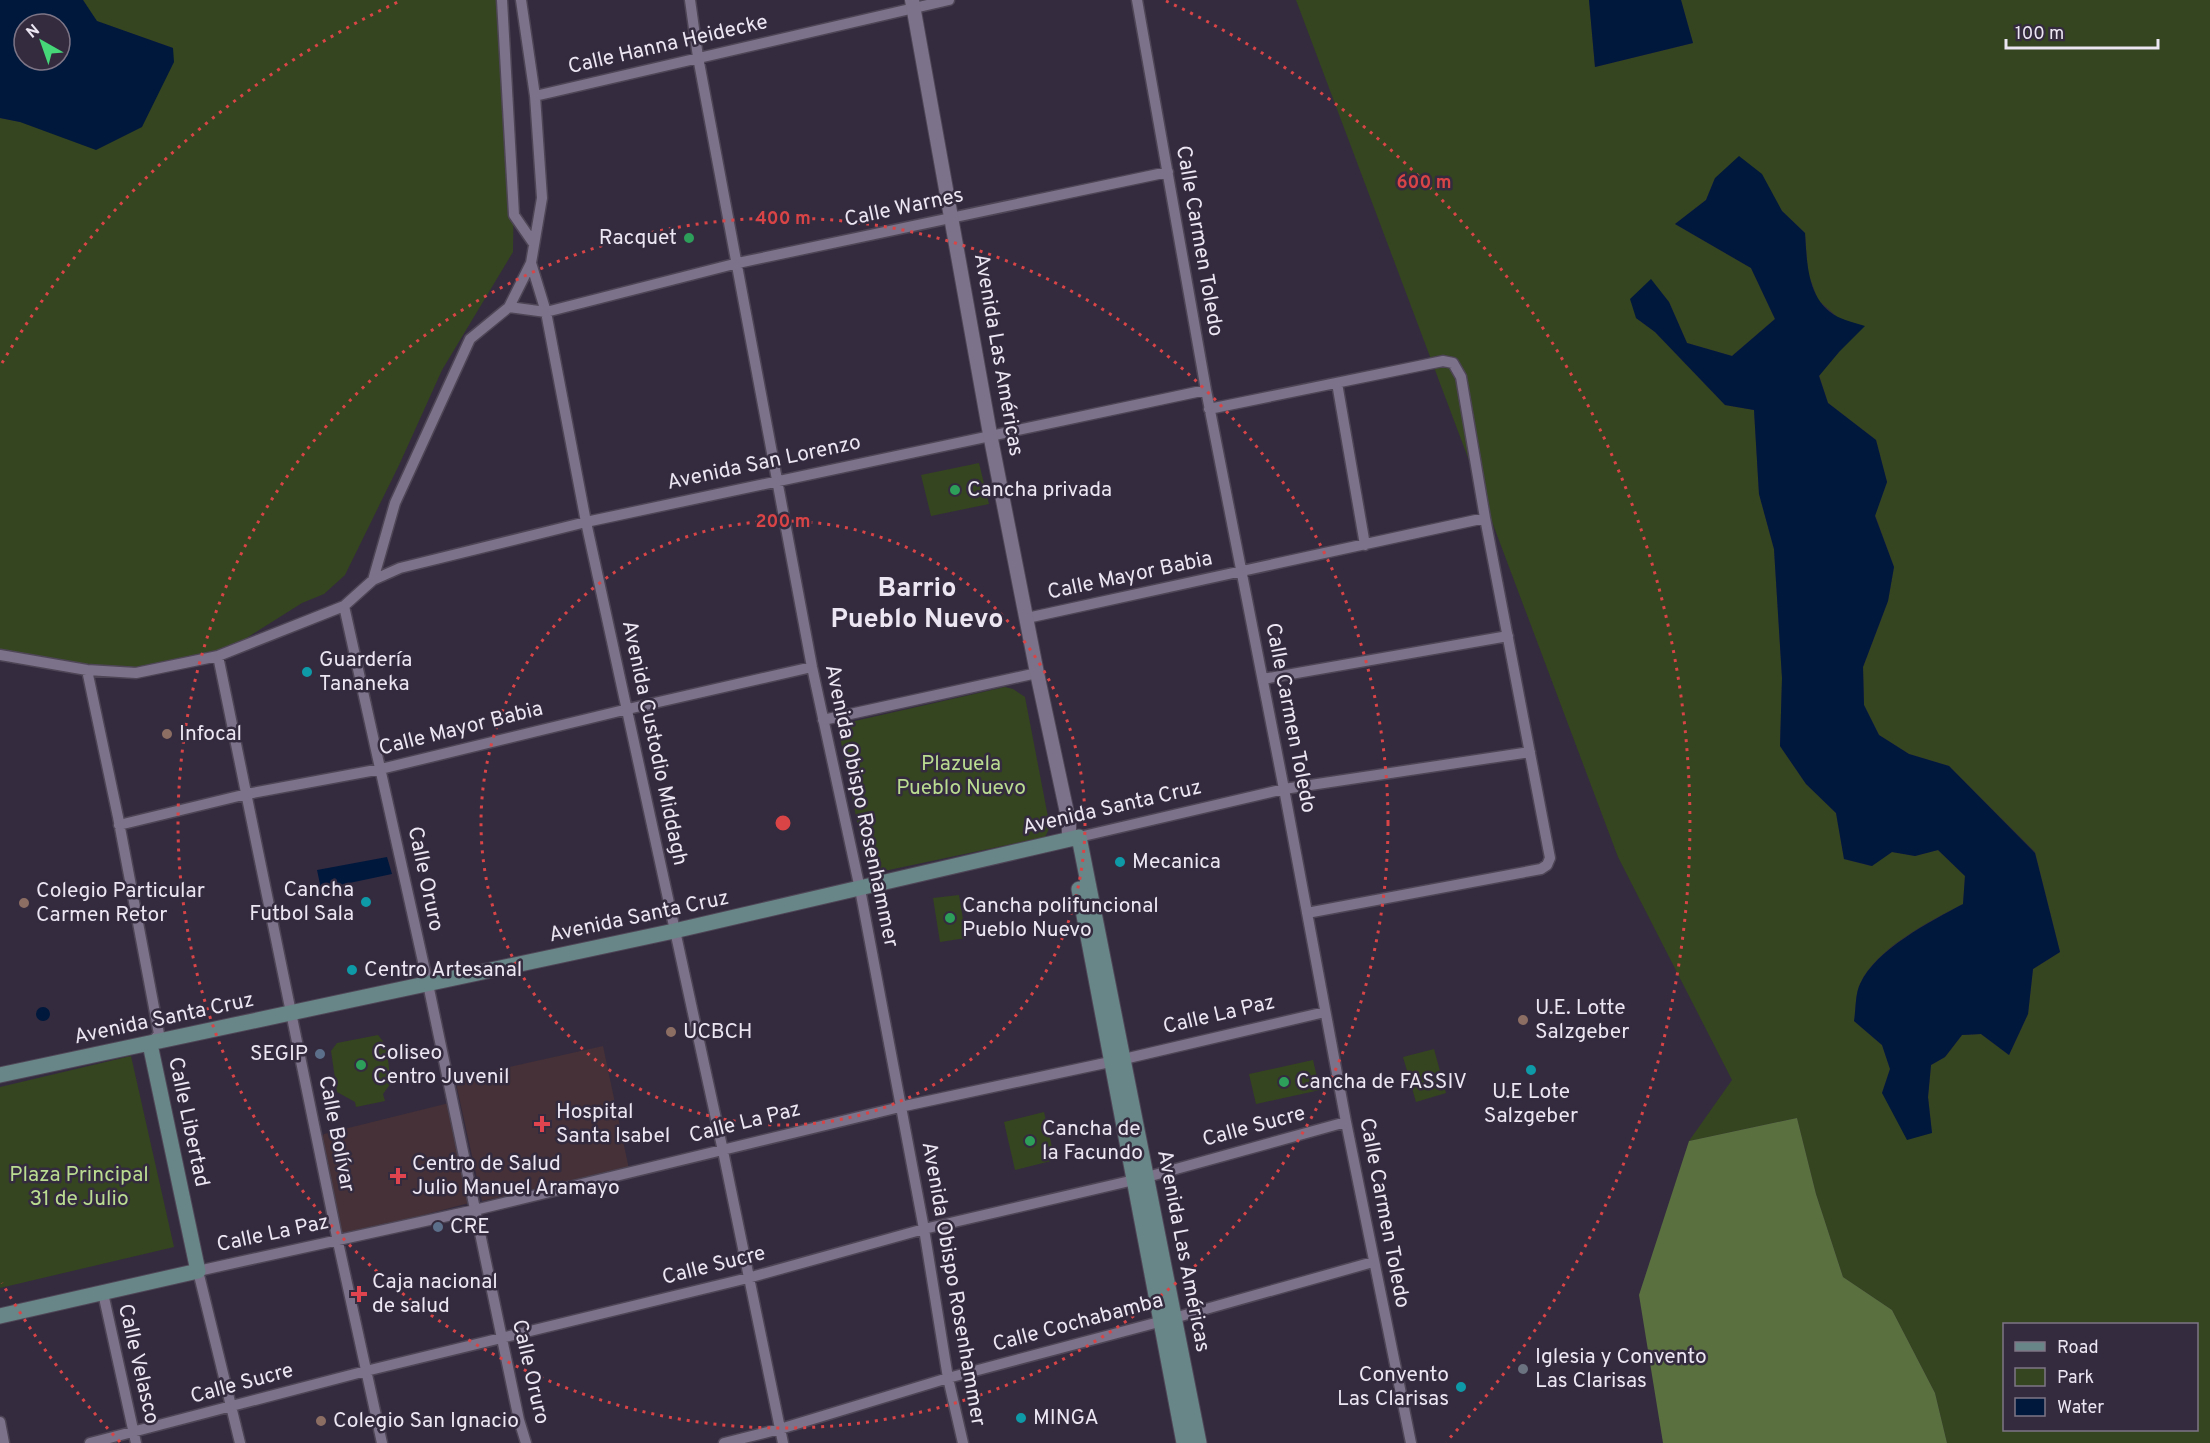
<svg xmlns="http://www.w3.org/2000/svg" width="2210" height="1443" viewBox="0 0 2210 1443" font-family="Overpass,sans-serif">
  <rect width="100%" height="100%" fill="#342b3f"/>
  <path fill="#453137" d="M603,1046L629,1169L482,1201L455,1079Z
    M453,1102L473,1202L340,1237L322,1138L324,1134Z"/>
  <path fill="#35451f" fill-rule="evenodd" d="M83,0H503L514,183L513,252L442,370L400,463L345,575L324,594L302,603L218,656L136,673L0,655V118L20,122L173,48L96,21Z
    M1296,0H1589L1595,67L1693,43L1681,0H2210V1443H1947L1935,1393L1892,1310L1843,1277L1816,1194L1797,1118L1689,1141L1732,1080L1618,857ZM1715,178L1775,200L1782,211L1805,233L1808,273L1818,300L1836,316L1839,352L1819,375L1828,403L1876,440L1887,482L1875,515L1894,567L1888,601L1863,667L1864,705L1879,735L1909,754L1949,766L2035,852L2060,952L2033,969L2028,1014L2009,1055L1981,1034L1962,1035L1945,1057L1931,1065L1928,1097L1932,1133L1882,1093L1890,1069L1882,1045L1854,1021C1856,1010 1855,994 1860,984C1876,948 1930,921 1963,904L1965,876L1938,850L1915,856L1892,852L1871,866L1844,859L1836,813L1806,784L1780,746L1782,678L1774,549L1759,494L1754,410L1725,405L1655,332L1636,318L1651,280L1669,302L1687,343L1732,356L1775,319L1751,268L1675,224L1706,200ZM2004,1324H2196V1430H2004Z
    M979,463L989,504L931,516L921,475Z
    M1005,687L1013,689L1025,697L1049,822V829L1045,837L884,871C872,870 869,866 864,856L840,737V730L846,723Z
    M959,895L966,938L940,942L933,898Z
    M378,1035L386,1045L391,1083L383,1094L385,1101L356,1107L355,1102L337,1092L331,1051L337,1043Z
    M1434,1049L1446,1093L1416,1102L1403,1057Z
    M131,1056L174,1247L0,1288V1087Z
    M1313,1060L1320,1090L1256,1104L1249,1074Z
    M1044,1112L1055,1160L1015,1170L1004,1122Z"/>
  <path fill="#5a703f" d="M1797,1118L1816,1194L1843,1277L1892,1310L1935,1393L1947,1443H1663L1639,1295L1689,1141Z"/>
  <path fill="#00183c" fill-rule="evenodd" d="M0,0H83L97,21L173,48L174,62L142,127L96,150L20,122L0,118ZM24,24H60V60H24Z
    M1589,0H1681L1693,43L1595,67Z
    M1739,156L1762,174L1782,211L1805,233C1807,263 1807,301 1838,317C1847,321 1856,323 1865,326L1839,352L1819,376L1828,403L1876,440L1887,482L1875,516L1894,567L1888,601L1863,667L1864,705L1879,735L1909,754L1949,766L2035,853L2060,952L2033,969L2028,1014L2009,1055L1981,1034L1962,1035L1945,1057L1931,1065L1928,1097L1932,1133L1907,1140L1882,1093L1890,1069L1882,1045L1854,1021C1856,1010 1855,994 1860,984C1875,950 1931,921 1963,904L1965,876L1938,850L1915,856L1892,852L1872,866L1844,859L1836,813L1806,784L1780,746L1782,678L1774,549L1759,494L1754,410L1725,405L1655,332L1636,318L1630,299L1651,279L1669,302L1687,343L1732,356L1775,319L1751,268L1675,224L1706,200L1715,178Z
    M387,857L392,874L321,889L317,870Z
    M36 1014a7 7 0 1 1 14 0a7 7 0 1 1-14 0Z"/>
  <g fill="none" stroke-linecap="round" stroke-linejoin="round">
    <defs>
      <path id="minor" d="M502,0L514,215L534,244
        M690,0L698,57L812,667L860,889L924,1229L948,1378L963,1443
        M1137,0L1206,390L1284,789L1346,1122L1411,1443
        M535,96L949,0
        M531,263L546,312L586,522L723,1151L783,1443
        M509,307L546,312L738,263L1168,172
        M1337,383L1365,545
        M1209,409L1443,361L1453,363L1461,377L1485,518L1550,858L1547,865L1541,869L1307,913
        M373,580L395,503L470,339L509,307L531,263L542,198L535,96L521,0
        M344,606L428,984L519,1420L526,1443
        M1027,618L1485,518
        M0,655L87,670L136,673L218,656L344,606L373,580L400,568L586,522L1206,390
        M218,656L338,1242L382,1443
        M87,670L118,817L159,1034L150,1044
        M1263,679L1508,636
        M823,720L1037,673
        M119,825L247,794L381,769L628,709L812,667
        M1079,837L1284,789L1530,752
        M103,1293L136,1443
        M0,1422L4,1443
        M90,1443L366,1371L748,1278L924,1229L1147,1177L1346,1122
        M240,1443L198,1271L475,1210L900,1107L1124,1059L1325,1012
        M724,1443L780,1429L948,1378L1174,1318L1373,1262"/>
      <path id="tertiary" d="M912,0L990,434L1037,673L1069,822V839"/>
      <path id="secondary" d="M1079,889L1184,1443
        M0,1075L674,931L1079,837L1199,1443
        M0,1316L198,1271L150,1044"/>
    </defs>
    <use href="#minor" stroke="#4e4656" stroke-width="13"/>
    <use href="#tertiary" stroke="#4e4656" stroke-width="16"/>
    <use href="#secondary" stroke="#4e4656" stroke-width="17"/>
    <use href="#minor" stroke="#7c7289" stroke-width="10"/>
    <use href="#tertiary" stroke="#7c7289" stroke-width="14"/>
    <use href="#secondary" stroke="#688688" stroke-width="15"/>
  </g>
  <g fill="none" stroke="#d94446" stroke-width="3" stroke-dasharray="3 6">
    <circle cx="783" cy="823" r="302"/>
    <circle cx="783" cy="823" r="605"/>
    <path d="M120 1442A907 907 0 0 1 2 1283M2 363A907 907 0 0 1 400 1M1166 1A907 907 0 0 1 1446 1442"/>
  </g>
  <g fill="#2e9e5b" stroke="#342b3f" stroke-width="2">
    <circle cx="689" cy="238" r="6"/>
    <circle cx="955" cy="490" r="6"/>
    <circle cx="950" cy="918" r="6"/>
    <circle cx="361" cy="1065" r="6"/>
    <circle cx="1284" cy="1082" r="6"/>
    <circle cx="1030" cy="1141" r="6"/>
  </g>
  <g fill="#0f9aa8" stroke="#342b3f" stroke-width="2">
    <circle cx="307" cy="672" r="6"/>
    <circle cx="1120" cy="862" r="6"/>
    <circle cx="366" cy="902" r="6"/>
    <circle cx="352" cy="970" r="6"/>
    <circle cx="1531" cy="1070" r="6"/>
    <circle cx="1461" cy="1387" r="6"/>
    <circle cx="1021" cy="1418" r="6"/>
  </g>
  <g fill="#8d6e63" stroke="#342b3f" stroke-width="2">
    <circle cx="167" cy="734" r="6"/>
    <circle cx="24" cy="903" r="6"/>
    <circle cx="1523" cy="1020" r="6"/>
    <circle cx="671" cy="1032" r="6"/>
    <circle cx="321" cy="1421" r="6"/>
  </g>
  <g fill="#5c6f8a" stroke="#342b3f" stroke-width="2">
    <circle cx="320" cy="1054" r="6"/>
    <circle cx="438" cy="1227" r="6"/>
  </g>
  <g fill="#e0444e" stroke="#342b3f" stroke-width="2">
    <path d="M539 1115h6v6h6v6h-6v6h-6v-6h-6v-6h6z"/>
    <path d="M395 1167h6v6h6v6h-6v6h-6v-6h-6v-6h6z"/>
    <path d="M356 1285h6v6h6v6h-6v6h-6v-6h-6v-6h6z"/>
  </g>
  <circle fill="#6b7280" stroke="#342b3f" stroke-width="2" cx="1523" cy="1369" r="6"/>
  <g text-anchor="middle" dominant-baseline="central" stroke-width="5" stroke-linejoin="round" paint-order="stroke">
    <g font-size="21" fill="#ece6f3" stroke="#342b3f">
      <text transform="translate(668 45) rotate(-13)">Calle Hanna Heidecke</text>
      <text transform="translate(904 208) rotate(-12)">Calle Warnes</text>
      <text transform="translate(1199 241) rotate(80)">Calle Carmen Toledo</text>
      <text transform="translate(998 355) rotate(80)">Avenida Las Américas</text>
      <text transform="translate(764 463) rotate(-12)">Avenida San Lorenzo</text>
      <text transform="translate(1130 576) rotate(-12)">Calle Mayor Babia</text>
      <text transform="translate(1290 718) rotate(79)">Calle Carmen Toledo</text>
      <text transform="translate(461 729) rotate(-14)">Calle Mayor Babia</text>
      <text transform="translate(654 743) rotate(78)">Avenida Custodio Middagh</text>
      <text transform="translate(861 806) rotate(78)">Avenida Obispo Rosenhammer</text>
      <text transform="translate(1112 808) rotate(-13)">Avenida Santa Cruz</text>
      <text transform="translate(425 879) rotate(78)">Calle Oruro</text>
      <text transform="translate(639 917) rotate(-12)">Avenida Santa Cruz</text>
      <text transform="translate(1219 1015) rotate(-13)">Calle La Paz</text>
      <text transform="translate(164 1019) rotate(-12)">Avenida Santa Cruz</text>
      <text transform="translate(188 1122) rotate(78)">Calle Libertad</text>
      <text transform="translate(745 1123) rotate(-14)">Calle La Paz</text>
      <text transform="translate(1254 1127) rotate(-15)">Calle Sucre</text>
      <text transform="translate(336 1134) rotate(79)">Calle Bolívar</text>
      <text transform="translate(1384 1213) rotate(79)">Calle Carmen Toledo</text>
      <text transform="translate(273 1234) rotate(-12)">Calle La Paz</text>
      <text transform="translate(1183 1251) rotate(79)">Avenida Las Américas</text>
      <text transform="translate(714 1266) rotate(-14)">Calle Sucre</text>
      <text transform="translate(953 1284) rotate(80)">Avenida Obispo Rosenhammer</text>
      <text transform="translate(1078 1323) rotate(-15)">Calle Cochabamba</text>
      <text transform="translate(138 1364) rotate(77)">Calle Velasco</text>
      <text transform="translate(530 1372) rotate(77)">Calle Oruro</text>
      <text transform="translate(242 1384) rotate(-15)">Calle Sucre</text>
    </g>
    <g font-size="21" fill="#ece6f3" stroke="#342b3f" text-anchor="start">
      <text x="677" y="238" text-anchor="end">Racquet</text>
      <text x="967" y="490">Cancha privada</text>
      <text x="319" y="660">Guardería<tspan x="319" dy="24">Tananeka</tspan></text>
      <text x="179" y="734">Infocal</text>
      <text x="1132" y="862">Mecanica</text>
      <text x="354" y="890" text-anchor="end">Cancha<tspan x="354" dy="24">Futbol Sala</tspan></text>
      <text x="36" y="891">Colegio Particular<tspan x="36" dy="24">Carmen Retor</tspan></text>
      <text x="962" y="906">Cancha polifuncional<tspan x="962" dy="24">Pueblo Nuevo</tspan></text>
      <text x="364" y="970">Centro Artesanal</text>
      <text x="1535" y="1008">U.E. Lotte<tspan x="1535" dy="24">Salzgeber</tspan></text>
      <text x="683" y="1032">UCBCH</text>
      <text x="373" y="1053">Coliseo<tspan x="373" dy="24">Centro Juvenil</tspan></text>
      <text x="308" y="1054" text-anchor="end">SEGIP</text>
      <text x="1296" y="1082">Cancha de FASSIV</text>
      <text x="1531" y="1092" text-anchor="middle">U.E Lote<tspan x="1531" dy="24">Salzgeber</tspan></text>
      <text x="556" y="1112">Hospital<tspan x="556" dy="24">Santa Isabel</tspan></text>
      <text x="1042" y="1129">Cancha de<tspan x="1042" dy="24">la Facundo</tspan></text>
      <text x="412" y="1164">Centro de Salud<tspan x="412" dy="24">Julio Manuel Aramayo</tspan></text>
      <text x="450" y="1227">CRE</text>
      <text x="372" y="1282">Caja nacional<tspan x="372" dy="24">de salud</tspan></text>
      <text x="1535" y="1357">Iglesia y Convento<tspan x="1535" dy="24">Las Clarisas</tspan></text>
      <text x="1449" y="1375" text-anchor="end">Convento<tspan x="1449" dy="24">Las Clarisas</tspan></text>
      <text x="1033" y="1418">MINGA</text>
      <text x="333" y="1421">Colegio San Ignacio</text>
    </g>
    <g font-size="21" fill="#badc91" stroke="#342b3f">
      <text x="961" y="764">Plazuela<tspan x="961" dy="24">Pueblo Nuevo</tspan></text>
      <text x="79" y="1175">Plaza Principal<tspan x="79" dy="24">31 de Julio</tspan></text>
    </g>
    <g font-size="27" font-weight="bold" fill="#ece6f3" stroke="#342b3f">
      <text x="917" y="589">Barrio<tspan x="917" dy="31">Pueblo Nuevo</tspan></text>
    </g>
  </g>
  <circle cx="783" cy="823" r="9" fill="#d94446" stroke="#342b3f" stroke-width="3"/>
  <g font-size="18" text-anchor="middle" font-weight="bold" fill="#d94446" stroke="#342b3f" stroke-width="5" stroke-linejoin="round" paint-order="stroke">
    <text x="1424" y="188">600 m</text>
    <text x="783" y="224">400 m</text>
    <text x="783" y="527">200 m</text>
  </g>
  <rect x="2003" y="1323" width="195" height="108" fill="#342b3f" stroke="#7e7687" stroke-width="1.5"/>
  <rect x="2015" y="1342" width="30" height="9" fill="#688688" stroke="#7e7687" stroke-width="1.5"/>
  <text x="2057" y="1353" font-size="18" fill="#ece6f3">Road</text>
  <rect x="2015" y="1368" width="30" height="18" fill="#35451f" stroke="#7e7687" stroke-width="1.5"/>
  <text x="2057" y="1383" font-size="18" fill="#ece6f3">Park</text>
  <rect x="2015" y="1398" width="30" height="18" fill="#00183c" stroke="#7e7687" stroke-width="1.5"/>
  <text x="2057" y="1413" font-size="18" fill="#ece6f3">Water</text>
  <g transform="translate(42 42) rotate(320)"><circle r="28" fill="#342b3f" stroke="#7e7687" stroke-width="1.5"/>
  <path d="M0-4.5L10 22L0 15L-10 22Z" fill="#46d779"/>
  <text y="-9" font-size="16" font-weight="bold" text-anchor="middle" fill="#ece6f3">N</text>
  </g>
  <path d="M2006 39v9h152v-9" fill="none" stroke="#ece6f3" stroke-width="3"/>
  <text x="2015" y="39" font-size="18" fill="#ece6f3" stroke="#342b3f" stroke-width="4.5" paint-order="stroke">100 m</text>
</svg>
